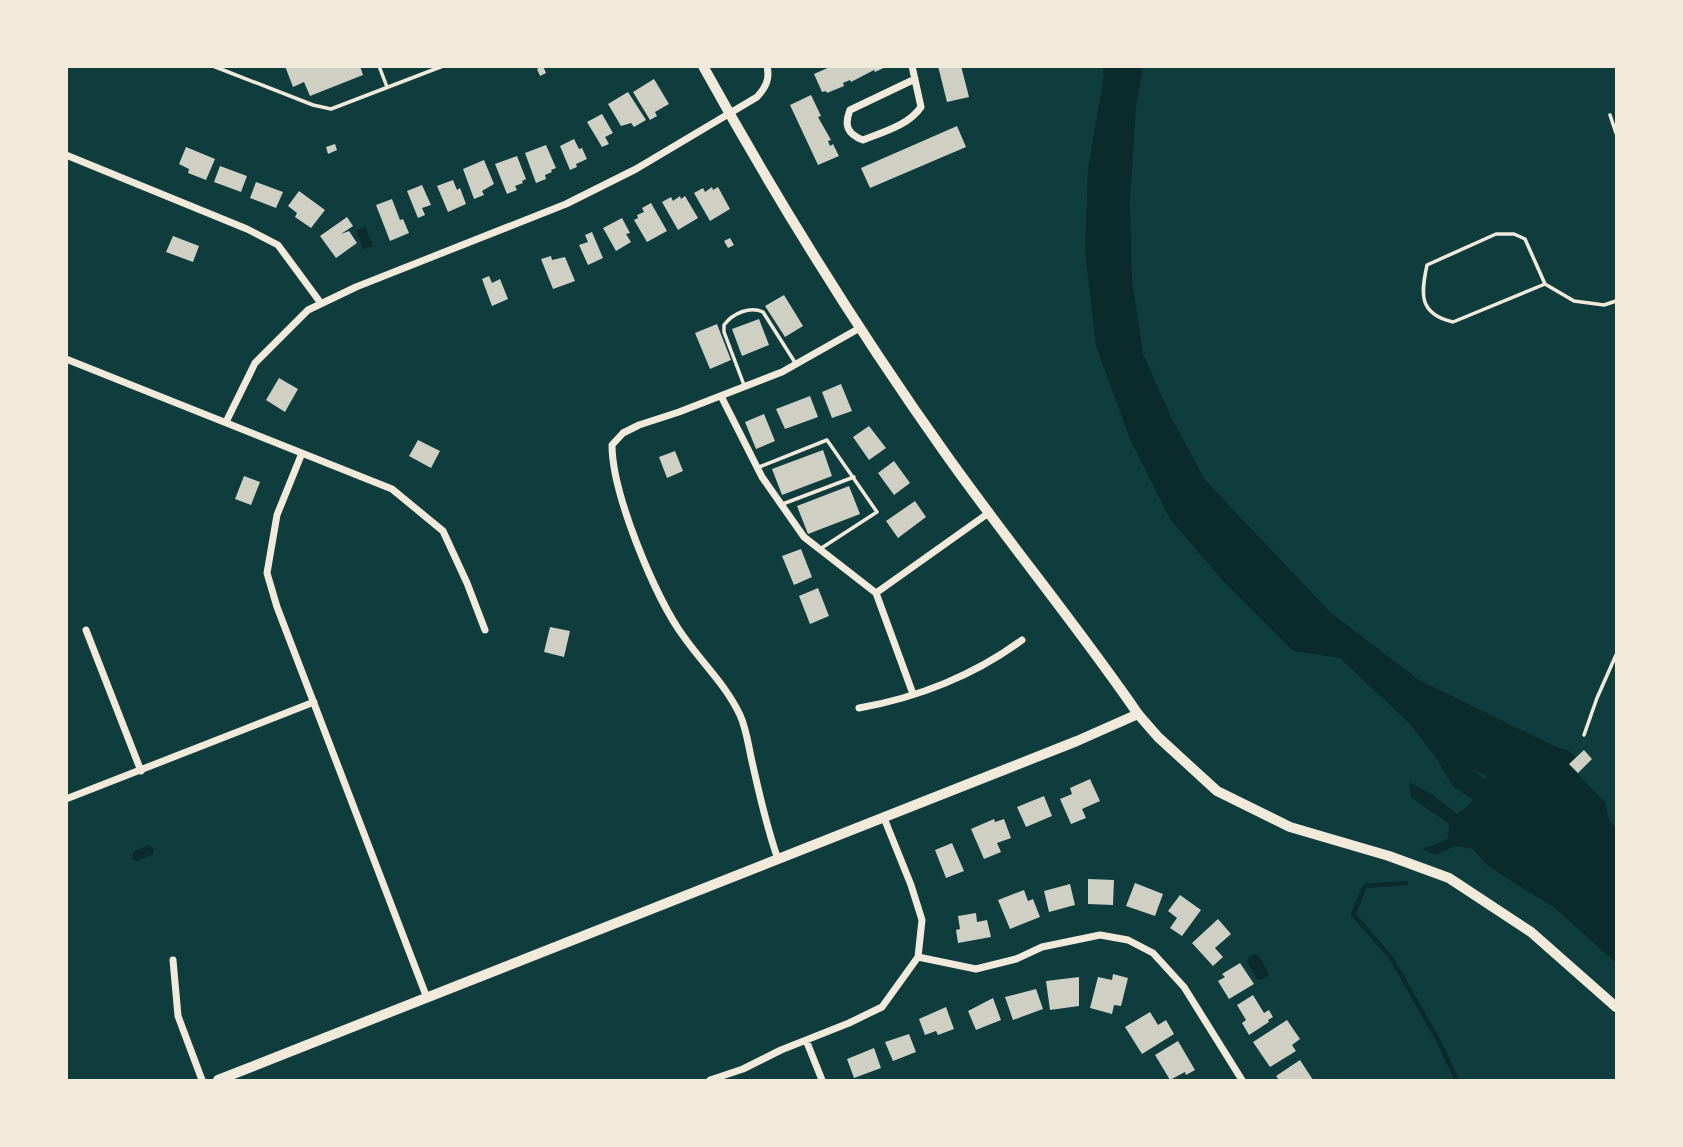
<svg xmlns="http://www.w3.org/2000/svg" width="1683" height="1147" viewBox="0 0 1683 1147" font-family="'Titillium Web',sans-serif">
  <rect width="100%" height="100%" fill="#0f3d3e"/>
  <path fill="#0a2a2b" d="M1103,67H1143L1136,107L1130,201L1132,280L1143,354L1171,417L1205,480L1331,613L1419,680L1552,745L1569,751L1576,758L1569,765L1605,802L1609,820L1616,829V963L1555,908L1503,876L1486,864L1473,849L1455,846L1436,855L1422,849L1448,839L1449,824L1411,797L1409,782L1433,795L1457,814L1470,804L1487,776L1434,755L1410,724L1340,658L1293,651L1224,582L1170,519L1130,439L1096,346L1085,250L1088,169L1104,76Z
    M365,227L373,246L363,249L356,230Z
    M149,845L154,849L153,854L137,861L133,859V852Z
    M1255,954L1258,955L1268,972V976L1261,980L1257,979L1247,962L1248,958Z"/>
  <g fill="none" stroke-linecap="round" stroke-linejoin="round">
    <path stroke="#0a2a2b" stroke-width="4.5" d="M1406,883L1365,886L1353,914L1392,959L1438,1040L1457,1080"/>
    <path stroke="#0a2a2b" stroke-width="24" d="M1435,733L1462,778L1507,808"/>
  </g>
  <path fill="#cfcfc3" d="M285,66H360L363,75L310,96L304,82L293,87Z
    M543,66L546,73L540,76L537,69Z
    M832,66H888L875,72L874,70L851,82L850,80L843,83L844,86L827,93L826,91L822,92L814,74Z
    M938,66H961L969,97L947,102Z
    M654,79L669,104L655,112L657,116L650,120L633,92Z
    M628,92L646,120L634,127L631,123L621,126L608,104Z
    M811,95L821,116L818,117L831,140L828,141L830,146L833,144L839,156L818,165L790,105Z
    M602,114L613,133L605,137L609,144L602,147L587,122Z
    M957,126L966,147L870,188L861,168Z
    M574,139L579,149L582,148L587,159L576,164L577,167L570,170L560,146Z
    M335,144L337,150L328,154L326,147Z
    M546,145L556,168L551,170L552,172L545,175L546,179L536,183L525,153Z
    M186,147L215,159L206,180L188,173L189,169L179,164Z
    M517,156L526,179L522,181L523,183L515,186L517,190L507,194L495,164Z
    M484,160L494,184L482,191L484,195L474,199L463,169Z
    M220,166L247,176L241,192L214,182Z
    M453,180L457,190L460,188L466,204L448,212L437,186Z
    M256,182L283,192L276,208L250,198Z
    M422,185L431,205L422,208L425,215L418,218L407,191Z
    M712,187L713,190L718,187L730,209L710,221L694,193L703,188L705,192Z
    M299,191L325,210L311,228L295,217L297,213L288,206Z
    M680,196L681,199L685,196L698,218L678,230L662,202L671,197L673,201Z
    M392,199L400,220L403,219L409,233L390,241L376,205Z
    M651,203L667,231L647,242L634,220L638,218L637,215L644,212L642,208Z
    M347,217L353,226L341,234L349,231L357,243L336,258L320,236Z
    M622,218L630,233L626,234L631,242L616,251L603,228Z
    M592,232L603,258L588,265L579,245L588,242L585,235Z
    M173,236L199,246L193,262L166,252Z
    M730,238L734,245L728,248L724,241Z
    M551,256L552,260L565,257L575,281L553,289L541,259Z
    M489,276L492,283L500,279L508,299L492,306L482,279Z
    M784,295L803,326L785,337L765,306Z
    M759,319L769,345L742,356L732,329Z
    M717,324L731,360L710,369L695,333Z
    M279,378L298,389L285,412L266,400Z
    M841,384L852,411L832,418L822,392Z
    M810,396L818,417L785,429L776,409Z
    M764,414L775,441L756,449L745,422Z
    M869,426L886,448L869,460L853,437Z
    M418,440L440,451L431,468L409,456Z
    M823,450L832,476L782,495L772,469Z
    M675,451L683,471L667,478L659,457Z
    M894,461L910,483L894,495L878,473Z
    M244,476L260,482L251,505L235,499Z
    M849,486L860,514L808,534L797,506Z
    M915,501L926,517L898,538L886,521Z
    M801,549L812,577L794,585L782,556Z
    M818,588L829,616L810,624L799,596Z
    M550,627L570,631L564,657L544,652Z
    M1584,750L1592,759L1578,773L1569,764Z
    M1090,779L1100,801L1082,809L1086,818L1071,824L1060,799L1072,794L1070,788Z
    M1044,796L1052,816L1026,827L1017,807Z
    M994,819L995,822L1004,819L1011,838L997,843L1001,852L984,859L971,829Z
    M952,843L964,871L946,878L935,850Z
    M1088,879L1114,880L1113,905L1088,904Z
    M1135,883L1163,894L1155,916L1126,906Z
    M1070,884L1075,905L1049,912L1044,891Z
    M1024,890L1028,901L1033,899L1040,917L1010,929L998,900Z
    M1180,895L1201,910L1182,936L1170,928L1177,918L1168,911Z
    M976,913L977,922L987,920L991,937L958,943L956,930L960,929L958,916Z
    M1218,919L1231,934L1215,948L1223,957L1213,966L1192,943Z
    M1240,963L1254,984L1229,999L1218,981L1225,977L1222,974Z
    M1113,974L1128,978L1121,1006L1114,1005L1112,1014L1090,1008L1098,977L1112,980Z
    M1079,977V1006L1050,1010L1046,981Z
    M1036,989L1043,1009L1013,1020L1005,997Z
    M1253,995L1264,1013L1269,1010L1273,1017L1268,1020L1269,1022L1249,1035L1242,1023L1246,1020L1237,1005Z
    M993,998L1001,1020L976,1030L968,1011Z
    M946,1007L954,1029L938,1035L936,1031L925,1035L919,1019Z
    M1150,1012L1158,1025L1166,1020L1174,1034L1142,1054L1125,1027Z
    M1287,1020L1300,1039L1292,1045L1296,1051L1270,1067L1253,1042Z
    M909,1034L916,1052L893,1061L885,1042Z
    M1178,1041L1195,1070L1186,1075L1185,1072L1170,1080L1155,1055Z
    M874,1048L881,1068L854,1078L847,1059Z
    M1300,1060L1313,1080H1279L1276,1076Z"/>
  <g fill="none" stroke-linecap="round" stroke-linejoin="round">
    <path stroke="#f1e9da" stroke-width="3.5" d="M213,66L313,105L331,109L443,66
      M379,66L387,87
      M1610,115L1616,133
      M1545,284L1453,322C1418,314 1421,293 1427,265L1496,234H1514L1525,239L1545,284L1574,301L1604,305L1616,301
      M744,385L724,332V325C733,313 750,306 763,312L796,364
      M759,467L827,440L877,512L820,549
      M780,505L854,477
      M1584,735L1597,698L1616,655"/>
    <path stroke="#f1e9da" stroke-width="7" d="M912,66L921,107C909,125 883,132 863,140C847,134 844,125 850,110L915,79
      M66,155L247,229L278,245L320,302
      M66,359L392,489L443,531L467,583L485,630
      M721,396L762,477L804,537L876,593L913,694
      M226,422L255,363L308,310L356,287L566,204L636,169L757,97C766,87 770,79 767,66
      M302,453L277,515L267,573L277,607L427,998
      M876,593L990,512
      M86,630L141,771
      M859,708C917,698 975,675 1022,640
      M66,799L314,702
      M778,859C767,829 760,797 753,766C749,750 747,730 740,715C726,685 703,664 684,637C655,598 612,493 612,445L623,433L639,425L679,412L782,372L858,329
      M918,957L976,969L1016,959L1042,947L1100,935L1128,940L1153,953L1184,987L1242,1080
      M173,960L178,1016L202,1080
      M806,1040L822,1080
      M710,1080L743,1069L781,1050L849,1023L882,1007L918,957L922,920L911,885L884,818"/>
    <path stroke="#f1e9da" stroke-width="10" d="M218,1080L1077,741L1138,714"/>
    <path stroke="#f1e9da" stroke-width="10" d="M703,66C777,200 857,329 945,453C1008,542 1077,625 1138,714L1158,737L1217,791L1290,827L1389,856L1449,878L1531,932L1616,1007"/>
  </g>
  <rect width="1683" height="1147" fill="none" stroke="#f1e9da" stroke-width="136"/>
</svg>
